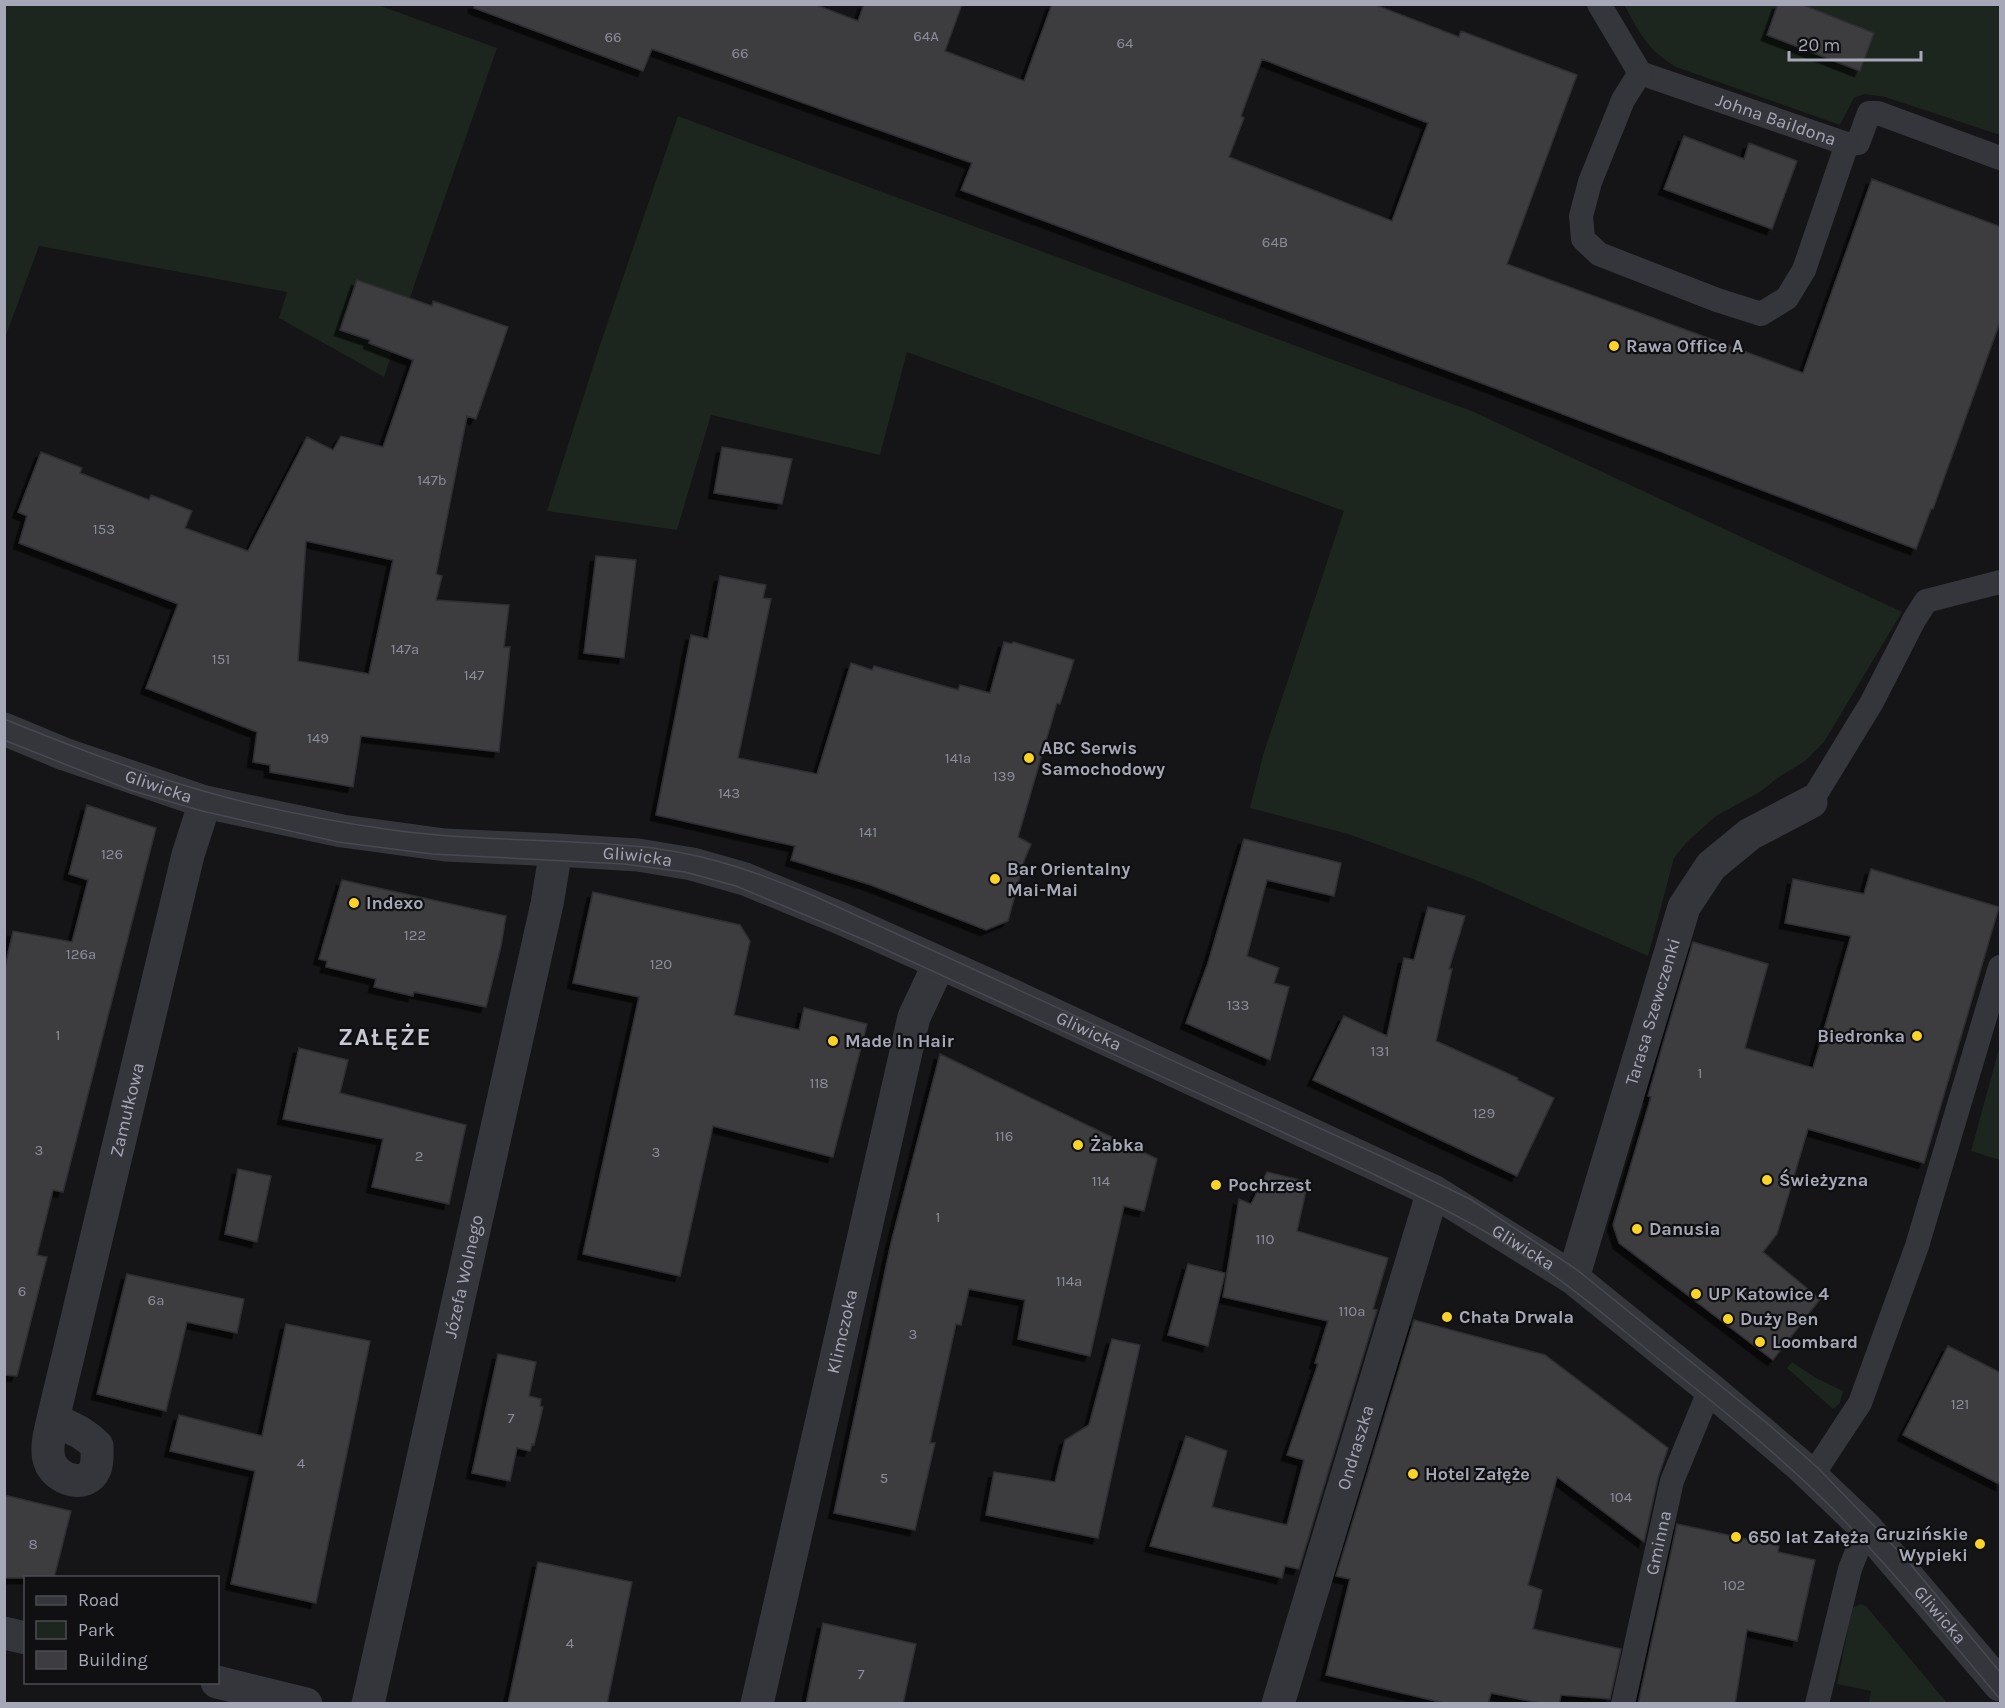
<svg xmlns="http://www.w3.org/2000/svg" width="2005" height="1708" viewBox="0 0 2005 1708" font-family="Karla,sans-serif">
  <defs>
    <filter id="shadow"><feDropShadow dx="-5.5" dy="5.5" stdDeviation="0" flood-color="#0009"/></filter>
  </defs>
  <rect width="100%" height="100%" fill="#151416"/>
  <path fill="#1c251e" d="M5,5H378L497,48L415,283L384,377L279,318L287,292L39,246L5,338Z
    M1624,5H1999L2000,6V135L1885,97L1865,94L1854,98L1840,125L1676,67C1647,50 1640,33 1624,5Z
    M678,116L1474,412L1902,612L1824,742L1805,761L1776,779L1760,792L1716,816L1686,843L1674,858L1648,956L1473,879L1348,834L1250,808L1263,755L1344,511L907,352L880,455L711,415L677,530L547,511L599,348Z
    M2000,1045V1160L1971,1151Z
    M1792,1362L1816,1378L1843,1391L1840,1403L1833,1409L1787,1368Z
    M1860,1604L1866,1606L1947,1703H1869L1871,1691L1837,1684L1852,1608Z"/>
  <path fill="#3c3c41" stroke="#2f2e33" stroke-width="1.5" fill-rule="evenodd" filter="url(#shadow)" d="M474,4H814L858,21L864,4H962L945,51L1024,81L1052,4H1373L1459,37L1461,31L1577,75L1507,264L1803,373L1872,179L2001,227V319L1933,509H1931L1916,549L1484,384L961,190L972,163L652,49L643,71L474,8ZM1262,59L1428,123L1392,221L1229,157L1244,118L1241,116Z
    M1778,4H1801L1874,33L1860,71L1767,35Z
    M1684,136L1744,159L1749,143L1797,161L1772,229L1664,189Z
    M357,280L432,306L433,301L508,327L476,419L467,416L436,574L442,576L436,600L509,605L504,647H510L499,752L361,736L353,787L270,772V765L253,762L257,732L146,688L178,604L19,543L27,516L18,512L41,452L82,468L80,473L149,500L151,495L192,511L185,528L248,551L307,437L333,450L341,436L383,447L413,360L369,343L370,340L340,330ZM306,541L393,560L369,674L298,661Z
    M722,447L792,459L782,504L714,493Z
    M596,556L636,560L624,658L584,653Z
    M720,576L766,585L763,598L771,599L738,758L817,774L851,663L872,670L874,666L958,690L960,685L990,693L1004,642L1012,644L1013,642L1074,660L1060,704L1057,703L1018,837L1031,844L1024,861L1008,921L986,930L871,885L791,860L795,846L656,815L691,635L708,639Z
    M87,805L156,828L63,1192L53,1190L37,1255L47,1257L17,1376L4,1375V972L13,931L72,942L88,880L69,874Z
    M1244,839L1341,863L1334,896L1267,880L1247,956L1279,968L1274,983L1289,987L1270,1060L1186,1023L1208,963Z
    M1871,869L1999,907L1924,1163L1808,1129L1777,1234L1763,1252L1820,1299L1773,1360L1619,1243L1613,1225L1651,1097L1648,1096L1662,1047L1693,942L1768,964L1745,1048L1813,1068L1851,936L1785,923L1793,879L1864,894Z
    M342,880L506,916L501,946L486,1007L414,992L413,996L374,987L376,979L326,967L327,961L319,959Z
    M593,892L740,925L750,941L734,1015L799,1030L804,1008L867,1024L833,1157L713,1126L680,1276L583,1254L639,997L573,983Z
    M1428,907L1465,916L1449,969H1452L1436,1041L1518,1078L1517,1080L1554,1098L1517,1176L1313,1080L1344,1016L1387,1036L1404,958L1414,960Z
    M299,1048L348,1060L340,1093L466,1125L449,1204L372,1187L383,1139L283,1119Z
    M940,1054L1157,1159L1144,1211L1124,1206L1090,1356L1018,1339L1025,1300L969,1289L961,1325L956,1324L930,1443H935L915,1530L834,1513L891,1243Z
    M238,1169L271,1176L257,1242L225,1234Z
    M1267,1172L1308,1182L1297,1231L1388,1258L1373,1309L1377,1310L1299,1569L1285,1566L1282,1578L1150,1546L1186,1436L1227,1451L1212,1507L1287,1525L1304,1460L1287,1455L1318,1364L1315,1363L1328,1321L1223,1297L1239,1199L1251,1204Z
    M1188,1264L1225,1273L1208,1346L1168,1335Z
    M127,1274L244,1299L237,1333L187,1322L166,1411L97,1394Z
    M1414,1320L1545,1355L1668,1448L1658,1478L1644,1542L1557,1477L1528,1585L1542,1590L1533,1629L1621,1649L1610,1699L1561,1695L1559,1704H1544L1491,1693L1488,1704H1448L1326,1675L1350,1579L1336,1576Z
    M286,1324L370,1341L316,1603L231,1584L255,1471L170,1451L179,1415L262,1436Z
    M1112,1339L1140,1345L1098,1538L986,1515L994,1472L1055,1482L1065,1440L1089,1425Z
    M1948,1346L2001,1373V1485L1903,1435Z
    M498,1354L536,1362L529,1396L541,1399L540,1406L543,1407L534,1445L532,1444L530,1451L517,1448L510,1481L472,1473Z
    M4,1495L71,1511L54,1578H4Z
    M1677,1524L1779,1546L1778,1552L1815,1560L1797,1641L1747,1630L1735,1704H1638Z
    M538,1562L632,1582L607,1704H508Z
    M823,1623L916,1644L903,1704H806Z"/>
  <g fill="none" stroke-linecap="round" stroke-linejoin="round">
    <g stroke="#35353c" stroke-width="24">
      <path id="s1" d="M1599,4L1640,73L1847,144L1858,143L1869,113H1878L2000,158"/>
      <path d="M1640,73L1623,100L1590,182L1581,216L1583,239L1599,254L1717,300L1761,314L1787,298L1804,270L1847,144"/>
      <path d="M1811,802L1872,702L1914,620L1926,601L2000,582"/>
      <path d="M1812,1476L1860,1403L1917,1246L2000,967"/>
      <path id="s2" d="M1623,1704L1672,1481L1710,1389"/>
      <path d="M1817,1704L1850,1569L1866,1528"/>
    </g>
    <g stroke="#35353c" stroke-width="33">
      <path id="s3" d="M1573,1278L1684,907L1711,866L1750,834L1811,802"/>
      <path id="s4" d="M53,1419C70,1428 83,1431 97,1446C97,1453 98,1462 95,1469C86,1490 56,1479 50,1462C45,1450 50,1432 53,1419L188,855L205,802"/>
      <path d="M4,1633L26,1638"/>
      <path d="M217,1682L306,1704"/>
      <path id="s5" d="M368,1704L547,904L556,850"/>
      <path id="s6" d="M757,1704L914,1017L939,964"/>
      <path id="s7" d="M1278,1704L1433,1191"/>
    </g>
    <path stroke="#35353c" stroke-width="33" id="s8" d="M4,729L64,754L205,802L342,831L445,845L556,850L638,855L692,864L745,879L840,918L1020,999L1433,1191L1573,1278L1710,1389L1801,1466L1866,1528L2000,1685"/>
    <path stroke="#484951" stroke-width="1.5" d="M4,719C63,743 122,766 183,785C251,806 322,820 392,830C464,840 537,839 609,844C625,846 642,846 659,849C716,857 761,874 814,896L1387,1159L1472,1200L1576,1269L1768,1424L1818,1468L1907,1560L2000,1672
      M4,740L130,790L202,811L338,842L432,854L624,864L685,872L736,886L867,941L1365,1170C1420,1197 1477,1224 1528,1258C1579,1291 1624,1332 1671,1369C1728,1414 1785,1460 1836,1512C1894,1572 1947,1636 2000,1699"/>
  </g>
  <g fill="#fad328" stroke="#100f11" stroke-width="2">
    <circle cx="1614" cy="346" r="6"/>
    <circle cx="1029" cy="758" r="6"/>
    <circle cx="995" cy="879" r="6"/>
    <circle cx="354" cy="903" r="6"/>
    <circle cx="1917" cy="1036" r="6"/>
    <circle cx="833" cy="1041" r="6"/>
    <circle cx="1078" cy="1145" r="6"/>
    <circle cx="1767" cy="1180" r="6"/>
    <circle cx="1216" cy="1185" r="6"/>
    <circle cx="1637" cy="1229" r="6"/>
    <circle cx="1696" cy="1294" r="6"/>
    <circle cx="1447" cy="1317" r="6"/>
    <circle cx="1728" cy="1319" r="6"/>
    <circle cx="1760" cy="1342" r="6"/>
    <circle cx="1413" cy="1474" r="6"/>
    <circle cx="1736" cy="1537" r="6"/>
    <circle cx="1980" cy="1544" r="6"/>
  </g>
  <g text-anchor="middle" dominant-baseline="central" stroke-width="4.5" stroke-linejoin="round" paint-order="stroke">
    <g font-size="15" fill="#8c8d9a">
      <text x="926" y="36">64A</text>
      <text x="613" y="37">66</text>
      <text x="1125" y="43">64</text>
      <text x="740" y="53">66</text>
      <text x="1275" y="242">64B</text>
      <text x="432" y="480">147b</text>
      <text x="104" y="529">153</text>
      <text x="405" y="649">147a</text>
      <text x="221" y="659">151</text>
      <text x="474" y="675">147</text>
      <text x="318" y="738">149</text>
      <text x="958" y="758">141a</text>
      <text x="1004" y="776">139</text>
      <text x="729" y="793">143</text>
      <text x="868" y="832">141</text>
      <text x="112" y="854">126</text>
      <text x="415" y="935">122</text>
      <text x="81" y="954">126a</text>
      <text x="661" y="964">120</text>
      <text x="1238" y="1005">133</text>
      <text x="58" y="1035">1</text>
      <text x="1380" y="1051">131</text>
      <text x="1700" y="1073">1</text>
      <text x="819" y="1083">118</text>
      <text x="1484" y="1113">129</text>
      <text x="1004" y="1136">116</text>
      <text x="39" y="1150">3</text>
      <text x="656" y="1152">3</text>
      <text x="419" y="1156">2</text>
      <text x="1101" y="1181">114</text>
      <text x="938" y="1217">1</text>
      <text x="1265" y="1239">110</text>
      <text x="1069" y="1281">114a</text>
      <text x="22" y="1291">6</text>
      <text x="156" y="1300">6a</text>
      <text x="1352" y="1311">110a</text>
      <text x="913" y="1334">3</text>
      <text x="1960" y="1404">121</text>
      <text x="511" y="1418">7</text>
      <text x="301" y="1463">4</text>
      <text x="884" y="1478">5</text>
      <text x="1621" y="1497">104</text>
      <text x="33" y="1544">8</text>
      <text x="1734" y="1585">102</text>
      <text x="570" y="1643">4</text>
      <text x="861" y="1674">7</text>
    </g>
    <g font-size="18" fill="#a6a8b7" stroke="#100f11">
      <text stroke="none"><textPath href="#s1" startOffset="224">Johna Baildona</textPath></text>
      <text stroke="none"><textPath href="#s8" startOffset="165">Gliwicka</textPath></text>
      <text stroke="none"><textPath href="#s8" startOffset="651">Gliwicka</textPath></text>
      <text stroke="none"><textPath href="#s3" startOffset="278">Tarasa Szewczenki</textPath></text>
      <text stroke="none"><textPath href="#s8" startOffset="1137">Gliwicka</textPath></text>
      <text stroke="none"><textPath href="#s4" startOffset="494">Zamułkowa</textPath></text>
      <text stroke="none"><textPath href="#s8" startOffset="1623">Gliwicka</textPath></text>
      <text stroke="none"><textPath href="#s5" startOffset="438">Józefa Wolnego</textPath></text>
      <text stroke="none"><textPath href="#s6" startOffset="382">Klimczoka</textPath></text>
      <text stroke="none"><textPath href="#s7" startOffset="268">Ondraszka</textPath></text>
      <text stroke="none"><textPath href="#s2" startOffset="165">Gminna</textPath></text>
      <text stroke="none"><textPath href="#s8" startOffset="2181">Gliwicka</textPath></text>
    </g>
    <g font-size="18" font-weight="bold" fill="#a6a8b7" stroke="#100f11" text-anchor="start">
      <text x="1626" y="346">Rawa Office A</text>
      <text x="1041" y="748">ABC Serwis<tspan x="1041" dy="21">Samochodowy</tspan></text>
      <text x="1007" y="869">Bar Orientalny<tspan x="1007" dy="21">Mai-Mai</tspan></text>
      <text x="366" y="903">Indexo</text>
      <text x="1905" y="1036" text-anchor="end">Biedronka</text>
      <text x="845" y="1041">Made In Hair</text>
      <text x="1090" y="1145">Żabka</text>
      <text x="1779" y="1180">Świeżyzna</text>
      <text x="1228" y="1185">Pochrzest</text>
      <text x="1649" y="1229">Danusia</text>
      <text x="1708" y="1294">UP Katowice 4</text>
      <text x="1459" y="1317">Chata Drwala</text>
      <text x="1740" y="1319">Duży Ben</text>
      <text x="1772" y="1342">Loombard</text>
      <text x="1425" y="1474">Hotel Załęże</text>
      <text x="1968" y="1534" text-anchor="end">Gruzińskie<tspan x="1968" dy="21">Wypieki</tspan></text>
      <text x="1748" y="1537">650 lat Załęża</text>
    </g>
    <g font-size="24" font-weight="bold" letter-spacing="1.5" fill="#c7c8d3" stroke="#100f11">
      <text x="385" y="1037">ZAŁĘŻE</text>
    </g>
  </g>
  <rect width="2005" height="1708" fill="none" stroke="#a6a8b7" stroke-width="12"/>
  <rect x="24" y="1576" width="195" height="108" fill="#100f11" stroke="#4c4c53" stroke-width="1.5"/>
  <rect x="36" y="1596" width="30" height="9" fill="#35353c" stroke="#4c4c53" stroke-width="1.5"/>
  <text x="78" y="1606" font-size="18" fill="#a6a8b7">Road</text>
  <rect x="36" y="1621" width="30" height="18" fill="#1c251e" stroke="#4c4c53" stroke-width="1.5"/>
  <text x="78" y="1636" font-size="18" fill="#a6a8b7">Park</text>
  <rect x="36" y="1651" width="30" height="18" fill="#3c3c41" stroke="#4c4c53" stroke-width="1.5"/>
  <text x="78" y="1666" font-size="18" fill="#a6a8b7">Building</text>
  <path d="M1789 51v9h132v-9" fill="none" stroke="#a6a8b7" stroke-width="3"/>
  <text x="1798" y="51" font-size="18" fill="#a6a8b7" stroke="#100f11" stroke-width="4.5" paint-order="stroke">20 m</text>
</svg>
